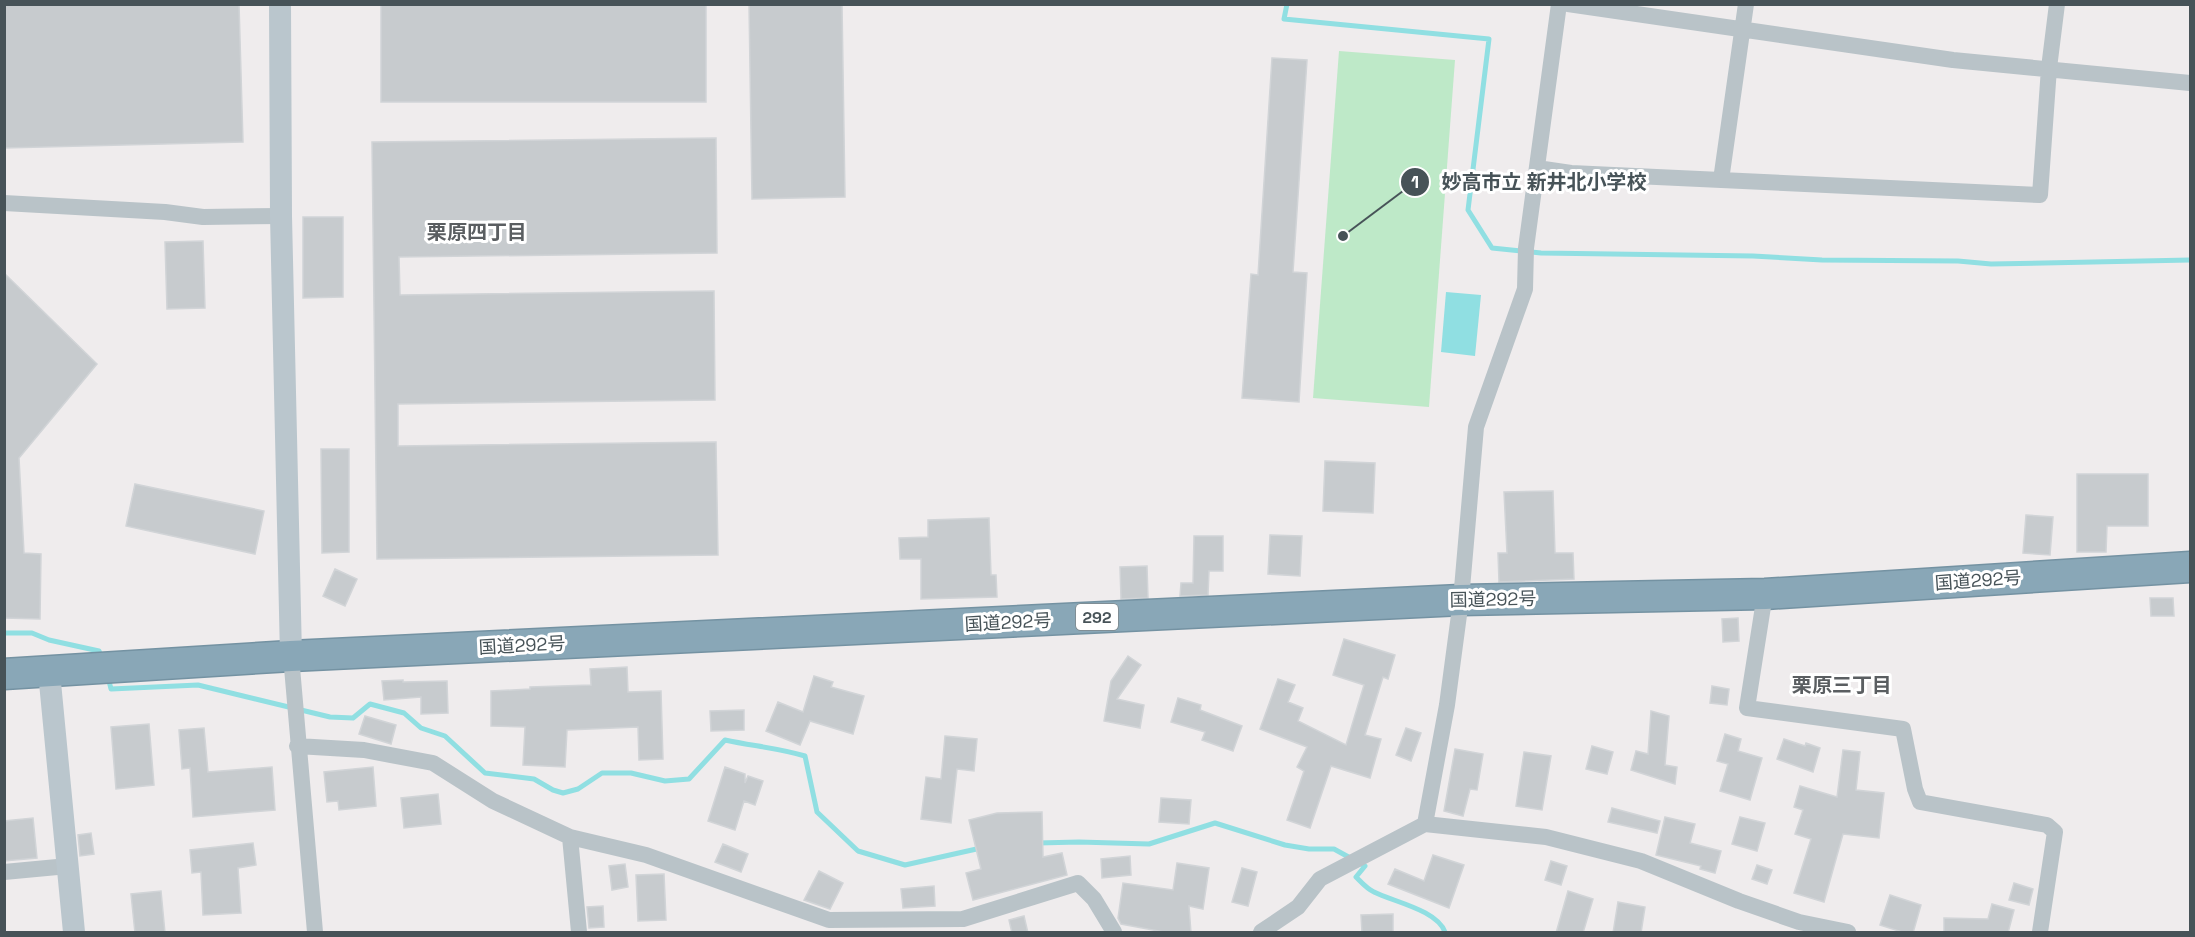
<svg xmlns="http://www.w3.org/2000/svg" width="2195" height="937" viewBox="0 0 2195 937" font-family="'Space Grotesk','Noto Sans JP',sans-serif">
  <rect width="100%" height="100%" fill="#efeced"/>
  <path fill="#bee9c8" d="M1339,51L1455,60L1429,407L1313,398Z"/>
  <path fill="#90dfe2" d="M1446,292L1481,295L1475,356L1441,352Z"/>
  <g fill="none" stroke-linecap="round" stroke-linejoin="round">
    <path stroke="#90dfe2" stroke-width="5" d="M1287,4L1284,19L1489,39L1468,210L1492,248L1541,253L1753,256L1822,260L1958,261L1991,264L2190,260
      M4,633H32L49,640L99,651L102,659
      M108,677L111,689L198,685L330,717L353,718L370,704L404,713L421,728L445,736L485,773L534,779L553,790L563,793L578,789L602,773H631L665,781L689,779L725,740C752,746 779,748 805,756L817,812L858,851L905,865L981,848
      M1038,843L1079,842L1149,844L1215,823L1285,845L1309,849H1334L1365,866L1356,877C1361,882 1367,889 1374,892C1394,902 1437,910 1445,932"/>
  </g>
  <path fill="#c7cbce" stroke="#d1d4d7" stroke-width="1.5" d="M4,4H239L243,142L4,148Z
    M381,4H706V102H381Z
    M749,4H842L845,197L752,199Z
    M1272,58L1307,60L1293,272L1307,273L1299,402L1242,398L1251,274L1258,275Z
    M716,138L717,253L399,257L400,295L714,291L715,400L398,404V446L716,442L718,555L377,559L372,142Z
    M303,217H343V297L303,298Z
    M203,241L205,308L167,309L165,242Z
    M4,273L97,364L19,458L24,553L41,554L40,619L4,618Z
    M321,449H349V552L322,553Z
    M1325,461L1375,463L1373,513L1323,511Z
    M2077,474H2148V526H2107L2106,552H2077Z
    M135,484L264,511L255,554L126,526Z
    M1553,491L1555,553H1573L1574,579L1499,582L1498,553H1507L1504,492Z
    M2026,515L2053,517L2050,555L2023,553Z
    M989,518L991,575H996L997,597L921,599V559H900L899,538L928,537V520Z
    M1270,535L1302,536L1300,576L1268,574Z
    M1194,536H1223V571H1209L1208,595L1180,596L1181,583H1193Z
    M1147,566L1148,598L1121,599L1120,567Z
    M335,569L357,579L345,606L323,596Z
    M2150,598H2173L2174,616H2151Z
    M1738,618L1739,641L1723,642L1722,619Z
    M1344,639L1395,655L1388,679L1383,677L1365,735L1381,739L1370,778L1331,766L1310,828L1287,820L1304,771L1297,767L1307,747L1260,729L1278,679L1295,685L1288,702L1303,708L1298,721L1346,745L1364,685L1333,675Z
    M1128,656L1141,665L1117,699L1144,705L1140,728L1104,721L1111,681Z
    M627,667L628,692L661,691L663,759L639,760L638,727L567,730L565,767L523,765L525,727L491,726V691L530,689V687L591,685L590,669Z
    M814,676L833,682L831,687L864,696L853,734L810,721L800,745L766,731L778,702L803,712Z
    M403,680V682L447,681L448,713L421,714V697L384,700L382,681Z
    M1712,686L1729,689L1727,705L1710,703Z
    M1178,698L1201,705L1200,710L1242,726L1233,751L1202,740L1205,732L1171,722Z
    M744,710V730L711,731L710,711Z
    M1651,711L1669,716L1665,765L1677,767L1675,784L1631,770L1636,751L1648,754Z
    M365,716L396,725L391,744L359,734Z
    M149,724L154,785L116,789L111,727Z
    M204,728L208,772L272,767L275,810L193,817L190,768L182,769L179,730Z
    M1406,728L1421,733L1411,761L1396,755Z
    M1725,734L1741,739L1738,751L1762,758L1750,800L1720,791L1728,764L1717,761Z
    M945,736L977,739L974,771L957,769L951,823L921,819L926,777L941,779Z
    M1784,739L1805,746L1806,743L1820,748L1813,772L1777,759Z
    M1592,746L1613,752L1607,774L1586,769Z
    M1455,749L1483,754L1477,790L1470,789L1463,816L1444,811Z
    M1843,750L1860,752L1856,790L1884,793L1879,838L1843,834L1824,902L1794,893L1811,839L1795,834L1803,810L1794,807L1800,786L1837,797Z
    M1524,752L1551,756L1542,810L1516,806Z
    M373,767L376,806L339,810L338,801L327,802L324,772Z
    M725,767L745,774V783L748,776L763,781L755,805L744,801L735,830L708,821Z
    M438,794L441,824L404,828L401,798Z
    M1161,798L1191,800L1189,824L1159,822Z
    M1612,808L1660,821L1657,833L1608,822Z
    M1042,812L1043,857L1062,853L1067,875L973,900L966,873L981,869L969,820L997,813Z
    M1665,817L1695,824L1690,843L1721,851L1715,873L1700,869L1701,866L1656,855Z
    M1740,817L1765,823L1757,851L1732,844Z
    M33,818L37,858L4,861V821Z
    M91,833L94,854L80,856L78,835Z
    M253,843L256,865L238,868L241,913L203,915L201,872L192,873L190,850Z
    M723,844L748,854L741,872L715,862Z
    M1433,855L1464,865L1449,908L1388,884L1395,869L1424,881Z
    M1130,856L1131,875L1102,878L1101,859Z
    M1551,861L1567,866L1561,885L1545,880Z
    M1177,863L1209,868L1203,909L1189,906L1191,933H1169L1121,924L1118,918L1123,883L1173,890Z
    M625,864L628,887L612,890L609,866Z
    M1757,865L1772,870L1767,884L1752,879Z
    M1242,868L1257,872L1248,906L1232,902Z
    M819,871L843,883L830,909L804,900Z
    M664,874L666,920L638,921L636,875Z
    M2014,883L2033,889L2029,905L2009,900Z
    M934,886L935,906L903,908L901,889Z
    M161,891L165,933H135L131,894Z
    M1568,891L1593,899L1583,933H1556Z
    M1890,895L1921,905L1913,933H1905L1880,925Z
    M1618,902L1645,907L1641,933H1613Z
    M1992,904L2014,910L2008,933H1944V918L1988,919Z
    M603,906L604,927L589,928L587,907Z
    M1393,914V933H1362L1361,915Z
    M1024,916L1028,933H1012L1009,920Z"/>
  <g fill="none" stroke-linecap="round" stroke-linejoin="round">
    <defs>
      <path id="highway" d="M4,674L291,656L1461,600L1765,594L2190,567"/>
    </defs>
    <use href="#highway" stroke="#7492a2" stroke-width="33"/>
    <path stroke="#b9c3c8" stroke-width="16" d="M1568,4L1953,60L2190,83
      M1537,168L1571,173L2040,195L2049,68L2057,4
      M1721,180L1746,4
      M4,203L165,212L203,217L281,216
      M1765,594L1747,708L1903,729L1915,789L1920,802L2047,825L2055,832L2040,932
      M291,656L315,932
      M297,746L364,750L433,763L493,801L570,837L646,855L829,920L963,919L1078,883L1094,899L1114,932
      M1425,824L1447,705L1461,600L1476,427L1525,289L1526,248L1559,4
      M570,837L579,932
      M4,872L68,866
      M1261,932L1298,907L1320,879L1425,824L1546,837L1641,861L1739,901L1799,922L1848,932"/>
    <path stroke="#bac6cd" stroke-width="22" d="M280,4L281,216L291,656
      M49,672L74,932"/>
    <use href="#highway" stroke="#89a7b7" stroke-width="30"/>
  </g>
  <g text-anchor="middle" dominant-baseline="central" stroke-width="6" stroke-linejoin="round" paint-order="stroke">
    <rect fill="#fff" stroke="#7e878a" stroke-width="1.5" x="1076" y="604" width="42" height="26" rx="4.5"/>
    <g font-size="16" font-weight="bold" fill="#475358">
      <text x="1097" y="617">292</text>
    </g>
    <g font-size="18" fill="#475358" stroke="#fff">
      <text transform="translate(1978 580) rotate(-4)">国道292号</text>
      <text transform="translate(1493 599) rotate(-1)">国道292号</text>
      <text transform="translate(1008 622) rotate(-3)">国道292号</text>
      <text transform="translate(522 645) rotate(-3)">国道292号</text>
    </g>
    <g font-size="20" font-weight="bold" fill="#5a5e61" stroke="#fff">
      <text x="477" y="232">栗原四丁目</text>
      <text x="1842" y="685">栗原三丁目</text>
    </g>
  </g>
  <path fill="none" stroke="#475358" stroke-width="2" d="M1343 236L1415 182"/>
  <g fill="#475358" stroke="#fff" stroke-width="2">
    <circle cx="1343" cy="236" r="6"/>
    <circle cx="1415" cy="182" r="15"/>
  </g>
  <g font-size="18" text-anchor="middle" font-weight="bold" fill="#fff">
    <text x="1415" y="188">1</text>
  </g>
  <g font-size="20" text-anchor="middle" font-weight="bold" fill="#475358" stroke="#fff" stroke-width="6" stroke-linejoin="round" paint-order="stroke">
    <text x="1544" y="189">妙高市立 新井北小学校</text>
  </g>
  <rect width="2195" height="937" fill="none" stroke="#475358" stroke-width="12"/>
</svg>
